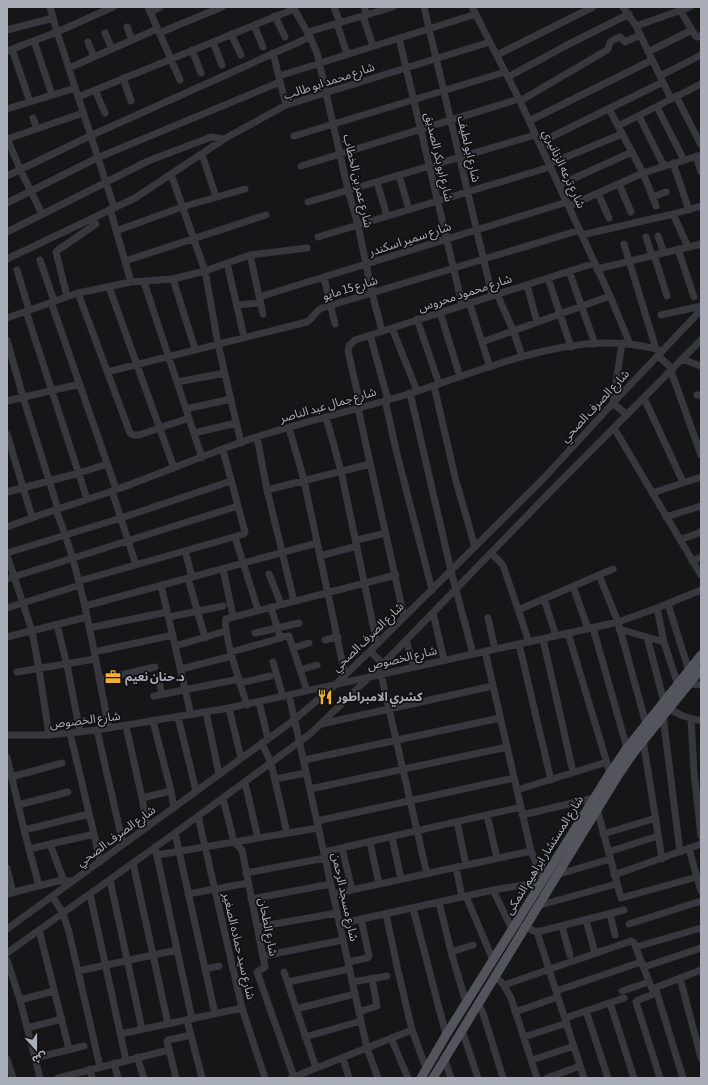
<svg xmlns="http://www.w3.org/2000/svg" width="708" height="1085" viewBox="0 0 708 1085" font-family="'Asap Condensed','Noto Sans Arabic',sans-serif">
  <rect width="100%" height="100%" fill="#161618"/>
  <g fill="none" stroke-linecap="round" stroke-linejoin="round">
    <path stroke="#37383d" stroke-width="7" d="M50,7L57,32L114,207
      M148,7L180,80
      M293,7L310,37L317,53L348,190L358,225L372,293L382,331
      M334,7L340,23
      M364,7L367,15
      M424,7L492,295
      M472,7L519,99L610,296L630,344
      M623,7L636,26L671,99
      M680,10L695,35L697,37L701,36
      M150,12L160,7
      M275,16L285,37
      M363,16L373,46
      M337,24L347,54
      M254,25L263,47
      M636,26L690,7
      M127,27L132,40
      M7,30L53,18
      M308,32L393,7
      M105,33L112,49
      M159,33L222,7
      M231,34L241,55
      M399,38L462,304
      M34,41L52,95
      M88,42L94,57
      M213,42L222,65
      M12,49L30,102
      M192,50L201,73
      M7,51L57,32L113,7
      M648,52L692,30
      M273,53L286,105
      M497,55L593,7
      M69,68L157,29
      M279,76L476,14
      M660,76L701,55
      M508,77L569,44L629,14
      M123,78L131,101
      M95,90L105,113
      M676,96L701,145
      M78,97L294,9
      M520,101L607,50L608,49C610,40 611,41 620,37L625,42L640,35
      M657,107L684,160
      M7,109L75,88
      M609,109L643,173L656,206
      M639,116L664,166
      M33,118L37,129
      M529,121L652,60
      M618,126L701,84
      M294,136L505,72
      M7,138L20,169L42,214
      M7,139L83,113
      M539,143L663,82
      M202,154L216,197
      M696,156L701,172
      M673,163L689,210
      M549,164L622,134
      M301,166L519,99
      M171,174L205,271L218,344L241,443
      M399,175L409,210
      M7,176L90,136L310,37
      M377,182L387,216
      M619,184L631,212
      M559,185L632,152
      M598,193L609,218
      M652,197L666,192
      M308,202L535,135
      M7,203L97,158L280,82
      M569,206L643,173L701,155
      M110,209L131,282
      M673,214L688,247
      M116,231L182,207L245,189
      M7,232L148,161L211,137L224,139L286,105L490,42
      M582,235L673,214L701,206
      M658,236L664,253
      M318,237L550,167
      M646,237L652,256
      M624,244L656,349
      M678,249L694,297
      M250,255L263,314
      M654,255L667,296
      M7,259L135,198L224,139
      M40,260L54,301
      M125,261L266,215
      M227,263L244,337
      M597,269L701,244
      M17,270L29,310
      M569,271L595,344
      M324,278L335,324
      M548,278L571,347
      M173,279L195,349
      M144,282L202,458
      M527,285L537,322
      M109,287L174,468
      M78,293L130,433L134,435H139L189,418
      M497,294L513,330L522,356
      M67,296L56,252L58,250L96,224
      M259,297L567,202
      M51,302L116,489
      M469,302L490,367
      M237,305L260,303
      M26,311L87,499
      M440,312L460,377
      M661,315L701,306
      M7,318L78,293L131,282L173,279L205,271L250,255L307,248
      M417,319L439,384
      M392,328L417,391
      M370,335L388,400
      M7,340L23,397L58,509
      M482,342L610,296
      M622,343L613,403L627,415
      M658,356L673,369
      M682,359L701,366
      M671,371L701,455
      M107,372L307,322C314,318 315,311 322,308L580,230
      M177,382L225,373
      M434,386L456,481L475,547
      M410,393L451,571L473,654
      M697,395H701
      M644,398L683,482
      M385,400L396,450L432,590
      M7,401L80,384
      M358,408L404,617
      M361,408L348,351L349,346L355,340L595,263
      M186,409L231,399
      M326,417L341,471L377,644
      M289,428L304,480L345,675
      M614,428L701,575
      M194,433L236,423
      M7,434L32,517
      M257,437L267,490L294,601
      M267,490L370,464
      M112,491L136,565
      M7,492L79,473L107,464
      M652,493L701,477
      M56,510C84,580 94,655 109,728
      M666,517L701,506
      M7,527C43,513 81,502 118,489C164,472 209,453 256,437C304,422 353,410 402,396C481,372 579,324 662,351
      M235,537L258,610
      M356,540L386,533
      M680,540L701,532
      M185,551L192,577
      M7,553L121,518L231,481
      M491,553L502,564L504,568L529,642
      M7,555L32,631L39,669L49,735
      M320,556L357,546
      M692,561L701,557
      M223,569L233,616
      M269,574L281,604
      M599,575L618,622L646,724
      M188,578L205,638
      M7,579L238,506
      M79,581L244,534L245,532L223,450
      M161,585L191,715
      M573,586L588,629
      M544,599L556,636
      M668,604L689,671
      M85,606L317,543
      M271,607L280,637L289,636L307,691
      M7,608L80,585
      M657,608L664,642L678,685
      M518,610L613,569
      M433,613L444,660
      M169,617L223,606
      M488,618L495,649
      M57,625L67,665L80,732
      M89,628L167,612
      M593,628L627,748
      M619,629L664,642
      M255,633L299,623
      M568,633L610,773
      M7,637L87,617
      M647,637L664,702
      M543,639L573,772
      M325,640L338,637
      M406,640L414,667
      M519,644L551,780
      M175,646L226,631
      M293,648L309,643
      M370,651L383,664
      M485,651L531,851L543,879
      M94,652L173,635
      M231,652L281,638
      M273,662L283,697
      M181,669L232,656
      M300,670L317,665
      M17,672L95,659
      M381,674L427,874
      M158,677L162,694
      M99,680L155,667
      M240,683L270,676
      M689,684L701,685
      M289,695L367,1048L378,1078
      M154,696L239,679
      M259,702L268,739
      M247,705C242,690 222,630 226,619L396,575
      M229,708L241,758
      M669,709L683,716L701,721
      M206,712L219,774
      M663,716L680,852
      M178,717L196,791
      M691,719L694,772L701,836
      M153,721L171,791L174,808
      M321,724L493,686
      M126,726L142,798L147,827
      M97,730L123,844
      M70,733L94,834L100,862
      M7,735H49L97,730L229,708L618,622L657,608L701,590
      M643,740L662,859
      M262,743L271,763L287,833
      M7,757L24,830L39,886
      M304,760L500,718
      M11,777L62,763
      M275,779L306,773
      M245,783L258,838
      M310,789L507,747
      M517,790L607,762
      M142,798L171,791
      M223,798L234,842L242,850L265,967L257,972L294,1077
      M18,805L68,792
      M597,809L621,898L697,877
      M487,815L497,858
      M522,815L594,798
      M198,816L242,1008L265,1078
      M317,821L514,778
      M457,822L466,865
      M24,830L89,814
      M175,833L215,1014
      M603,834L656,818
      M392,837L401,879
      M370,842L379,884
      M50,844L64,881
      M155,847L192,1019
      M342,848L352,890
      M29,849L94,834
      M689,849L701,891
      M324,852L521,807
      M608,852L658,836
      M157,855L318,828
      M133,863L168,1024
      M456,867L462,897
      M7,868L13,893
      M246,873L325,858
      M556,875L610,859
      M614,875L701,844
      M110,880L142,1029
      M493,890L512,929
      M7,894L58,881H72
      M90,894L126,1060
      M188,894L248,883
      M333,894L531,851
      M52,896L63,913L69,932L100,1067
      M466,896L493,960
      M251,899L331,884
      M439,902L451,952L466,1002
      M537,906L616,884
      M413,908L446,1035
      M386,914L398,971L412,1030L426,1068
      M610,914L615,935
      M586,920L595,953
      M339,924L493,890L541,882
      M629,924L701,901
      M524,926L534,931H541L624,910
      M562,926L570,955
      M257,927L337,913
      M7,929L294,720L335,685L370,651L543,479L613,403L701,310
      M39,930L69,1049
      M537,932L584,1078
      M636,947L701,928
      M451,952L473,945
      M7,953L175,833L310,734L383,664L553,489L701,340
      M263,956L343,940
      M7,960L20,1000L40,1078
      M348,962L367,958L369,956L361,919
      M644,967L701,948
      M205,969L219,966
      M78,971L177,950
      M284,972L316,1068
      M495,976L504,985L511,998L537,1078
      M680,978L701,1058
      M288,982L349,969
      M352,982L387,976
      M504,985L631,941L634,943L652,989L701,970
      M656,990L683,1078
      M556,991L641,962
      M622,991L649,982
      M657,993L638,1000L636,1002L660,1078
      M20,1000L54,991
      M478,1003L483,1013L503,1078
      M610,1003L634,1078
      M296,1009L355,994
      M586,1011L608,1078
      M359,1012L377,1006L372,978
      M515,1012L558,997
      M565,1018L624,998
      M187,1020L202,1078
      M27,1028L62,1019
      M462,1030L478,1078
      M120,1034L242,1008
      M305,1037L361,1021
      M524,1037L567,1023
      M391,1038L408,1078
      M137,1057L144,1078
      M35,1058L84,1046
      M343,1058L349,1078
      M444,1058L451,1078
      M7,1059L13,1078
      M532,1060L574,1046
      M114,1063L118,1078
      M90,1069L92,1078
      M58,1078L169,1050
      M176,1078L167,1041L168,1040L191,1035
      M291,1078L412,1030
      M547,1078L580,1066"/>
    <path stroke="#53555c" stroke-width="9" d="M421,1078L446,1035L610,773L627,748L701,655
      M433,1078L619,774L635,751L701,669"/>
  </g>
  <defs>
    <symbol id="office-bare" viewBox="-9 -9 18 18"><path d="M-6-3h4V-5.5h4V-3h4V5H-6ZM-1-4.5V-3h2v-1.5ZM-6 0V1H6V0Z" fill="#f2b134" stroke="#111113" stroke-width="2.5" paint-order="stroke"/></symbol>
    <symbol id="restaurant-bare" viewBox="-9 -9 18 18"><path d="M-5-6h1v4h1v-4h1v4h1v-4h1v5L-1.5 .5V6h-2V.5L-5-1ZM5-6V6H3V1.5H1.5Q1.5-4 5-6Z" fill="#f2b134" stroke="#111113" stroke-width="2.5" paint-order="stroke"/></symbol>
  </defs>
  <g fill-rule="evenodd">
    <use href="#office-bare" x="102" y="666" width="22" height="22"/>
    <use href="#restaurant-bare" x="314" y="686" width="22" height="22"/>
  </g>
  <g text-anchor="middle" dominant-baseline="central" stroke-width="3.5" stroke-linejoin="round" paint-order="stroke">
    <g font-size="12" fill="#a8adb8" stroke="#111113">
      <text transform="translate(329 81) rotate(-18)">شارع محمد ابو طالب</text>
      <text transform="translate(469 149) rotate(77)">شارع ابو لطيف</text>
      <text transform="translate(439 157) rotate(77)">شارع ابو بكر الصديق</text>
      <text transform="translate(564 169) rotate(65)">شارع ترعه الزنانيري</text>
      <text transform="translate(358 181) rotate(77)">شارع عمر بن الخطاب</text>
      <text transform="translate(410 239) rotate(-18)">شارع سمير اسكندر</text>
      <text transform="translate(350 288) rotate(-17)">شارع 15 مايو</text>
      <text transform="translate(465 293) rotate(-18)">شارع محمود محروس</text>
      <text transform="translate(328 405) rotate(-16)">شارع جمال عبد الناصر</text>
      <text transform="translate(595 406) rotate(-47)">شارع الصرف الصحي</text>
      <text transform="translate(368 637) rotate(-44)">شارع الصرف الصحي</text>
      <text transform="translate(402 658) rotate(-13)">شارع الخصوص</text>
      <text transform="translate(85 720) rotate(-7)">شارع الخصوص</text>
      <text transform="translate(116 836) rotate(-36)">شارع الصرف الصحي</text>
      <text transform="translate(544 855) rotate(-58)">شارع المستشار ابراهيم النمكى</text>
      <text transform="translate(345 897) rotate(78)">شارع مسجد الرحمن</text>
      <text transform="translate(268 927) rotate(79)">شارع الطحان</text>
      <text transform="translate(239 946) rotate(77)">شارع سيد حماده الصغير</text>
    </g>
    <g font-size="12" font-weight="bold" fill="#a8adb8" stroke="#111113" text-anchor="start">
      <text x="125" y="677">د. حنان نعيم</text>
      <text x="337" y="697">كشري الامبراطور</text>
    </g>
  </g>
  <rect width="708" height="1085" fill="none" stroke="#a8adb8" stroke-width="16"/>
  <g transform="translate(36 1049) rotate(159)" stroke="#111113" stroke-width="3" paint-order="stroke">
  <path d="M0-3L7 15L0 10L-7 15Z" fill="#a8adb8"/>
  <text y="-6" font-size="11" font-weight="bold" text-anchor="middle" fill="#a8adb8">ش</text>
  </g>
</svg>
